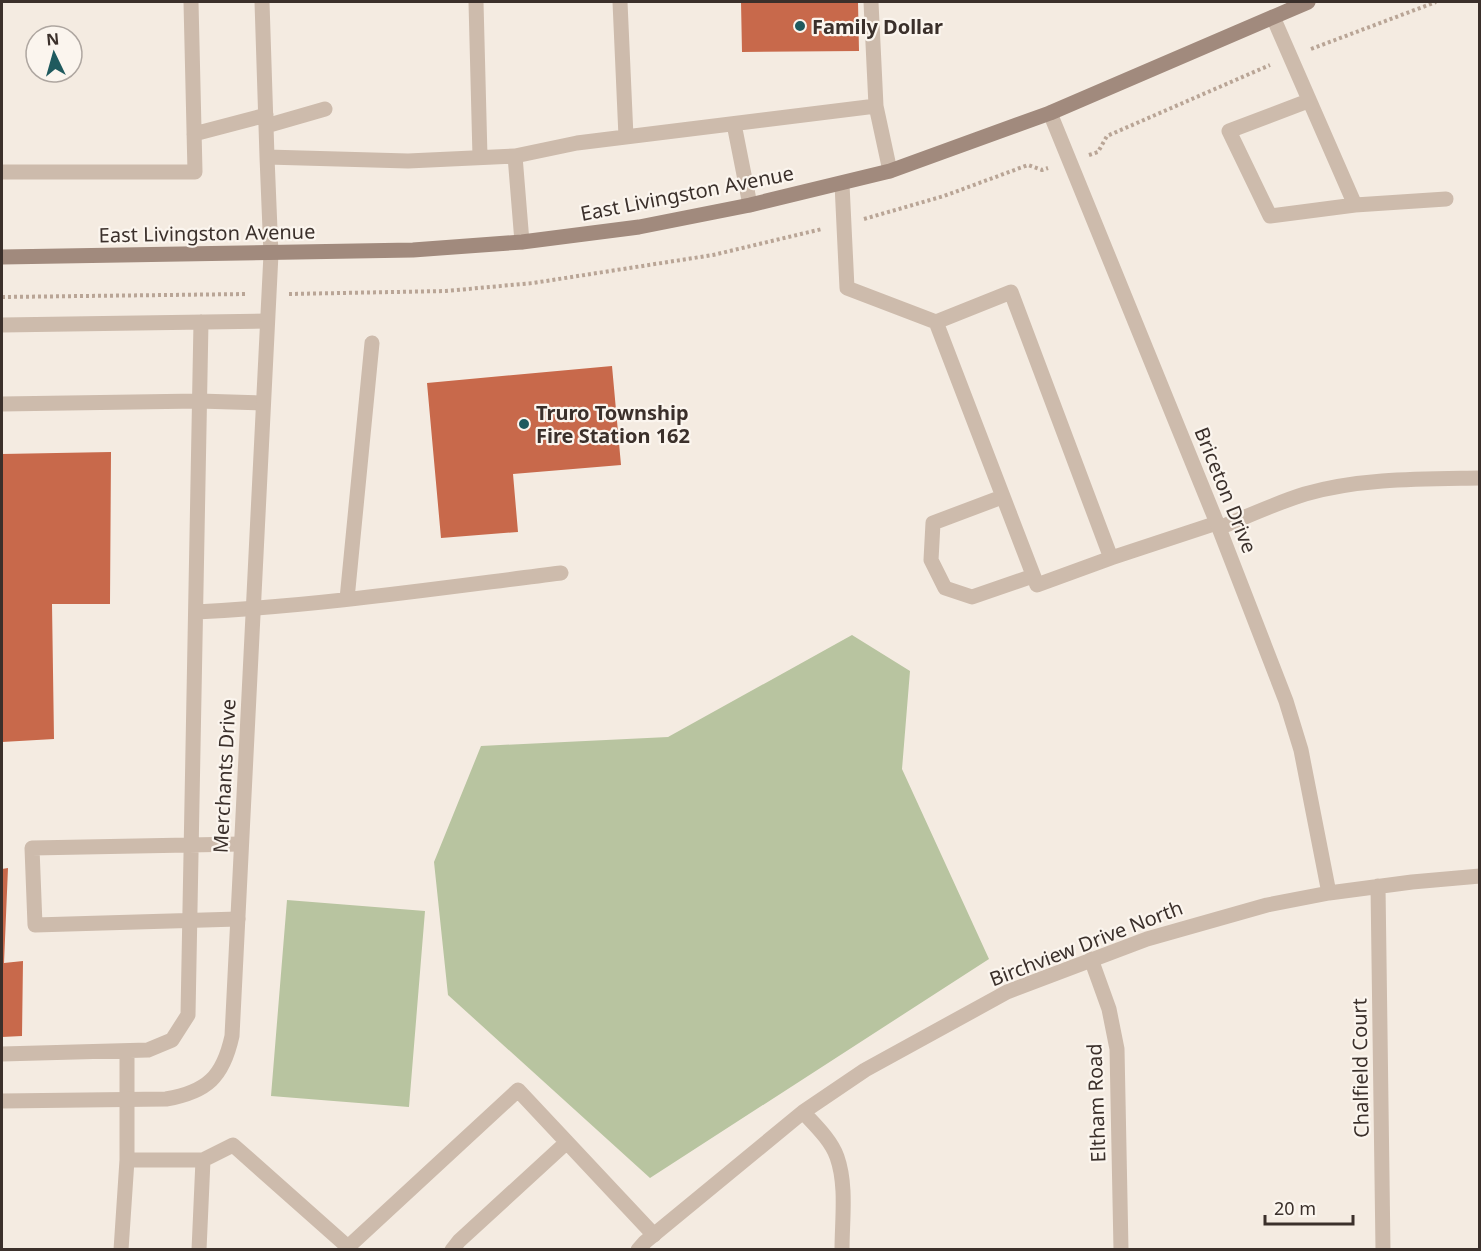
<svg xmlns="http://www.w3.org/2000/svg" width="1481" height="1251" viewBox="0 0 1481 1251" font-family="'Noto Sans',sans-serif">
  <rect width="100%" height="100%" fill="#f4ebe1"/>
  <path fill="#b8c4a0" d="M852,635L910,671L902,769L989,959L650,1178L448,995L434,862L481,746L668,737Z
    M287,900L425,911L409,1107L271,1096Z"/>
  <path fill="#c8694b" d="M741,2H858L859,51L742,52Z
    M612,366L621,465L513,474L518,532L441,538L427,383Z
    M111,452L110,604H52L54,739L2,742V454Z
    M8,868L4,963L23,961L22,1036L2,1037V869Z"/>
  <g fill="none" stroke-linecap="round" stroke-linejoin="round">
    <path stroke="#b9a596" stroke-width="4" stroke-dasharray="3 3" stroke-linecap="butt" d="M1311,49L1436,2
      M1089,155L1098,152L1107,136L1270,65
      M864,219L944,196L1028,165L1042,170L1048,168
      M289,294L446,291L533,283L713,255L822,229
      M2,297L248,294"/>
    <path stroke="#cdbbac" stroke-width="15" d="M262,2L267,157
      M476,2L480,157
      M620,2L626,137
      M1273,17L1355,205L1446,199
      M1308,101L1229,131L1270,216L1355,205
      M876,106L890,171
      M734,124L750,205
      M266,126L325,109
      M194,134L266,115
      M2,172H195L191,2
      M842,184L847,288L936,322L1011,292L1111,558L1217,523
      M522,242L515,156L577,143L876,106L871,2
      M271,254L267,157L408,161L515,156
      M936,322L1037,585L1111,558
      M2,325L267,321
      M2,404L199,401L263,403
      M1002,497L933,523L931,560L945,588L972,597L1033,576
      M347,599L372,343
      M196,612C318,606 440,588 561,573
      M238,919L35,925L32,848L241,844
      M127,1052V1160H203L233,1145L348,1247L518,1090L654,1235
      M2,1054L148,1050L172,1040L188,1015L201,322
      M121,1250L127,1160
      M199,1250L203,1160
      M452,1250L459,1241L567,1142"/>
    <path stroke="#cdbbac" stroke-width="15" d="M1050,113L1219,528L1286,701L1301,750L1329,893
      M1219,528C1248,516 1276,503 1305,494C1361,478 1422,479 1480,478
      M1378,886L1383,1250
      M1091,959L1109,1009L1117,1049L1121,1250
      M2,1101L166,1099C207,1092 223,1077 232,1036L271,254
      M803,1112C815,1125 831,1140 837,1157C847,1185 842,1220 842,1250
      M638,1250L645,1242L803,1112L865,1070L1007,992L1147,939L1267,905L1329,893L1412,882L1480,876"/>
    <path stroke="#a18a7d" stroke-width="15" d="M2,257L413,250L522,242L639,227L750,205L890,171L1050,113L1308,2"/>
  </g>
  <g fill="#1f5a5e" stroke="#fbf5ee" stroke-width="2">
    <circle cx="800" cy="26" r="6"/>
    <circle cx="524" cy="424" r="6"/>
  </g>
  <g text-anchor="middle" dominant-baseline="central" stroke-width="4.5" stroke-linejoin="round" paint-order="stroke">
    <g font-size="20" font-weight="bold" fill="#3b302b" stroke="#fbf5ee" text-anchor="start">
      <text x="812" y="26">Family Dollar</text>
      <text x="536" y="412">Truro Township<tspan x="536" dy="23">Fire Station 162</tspan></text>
    </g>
    <g font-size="20" fill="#3b302b" stroke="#fbf5ee">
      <text transform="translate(687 193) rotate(-11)">East Livingston Avenue</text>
      <text transform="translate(207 233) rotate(-1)">East Livingston Avenue</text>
      <text transform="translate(1226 490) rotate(68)">Briceton Drive</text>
      <text transform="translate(224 776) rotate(-87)">Merchants Drive</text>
      <text transform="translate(1086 943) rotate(-21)">Birchview Drive North</text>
      <text transform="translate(1360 1068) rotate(-91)">Chalfield Court</text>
      <text transform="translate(1096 1103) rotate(-92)">Eltham Road</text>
    </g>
  </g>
  <rect width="1481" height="1251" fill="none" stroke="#3b302b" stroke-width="6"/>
  <g transform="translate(54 54) rotate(355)"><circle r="28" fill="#fbf5ee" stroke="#aea6a0" stroke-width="1.5"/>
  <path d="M0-4.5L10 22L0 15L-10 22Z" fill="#1f5a5e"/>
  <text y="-9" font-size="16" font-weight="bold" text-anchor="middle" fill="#3b302b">N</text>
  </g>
  <path d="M1265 1215v9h88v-9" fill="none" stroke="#3b302b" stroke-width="3"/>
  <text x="1274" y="1215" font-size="18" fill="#3b302b" stroke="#fbf5ee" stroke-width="4.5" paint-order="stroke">20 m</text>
</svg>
